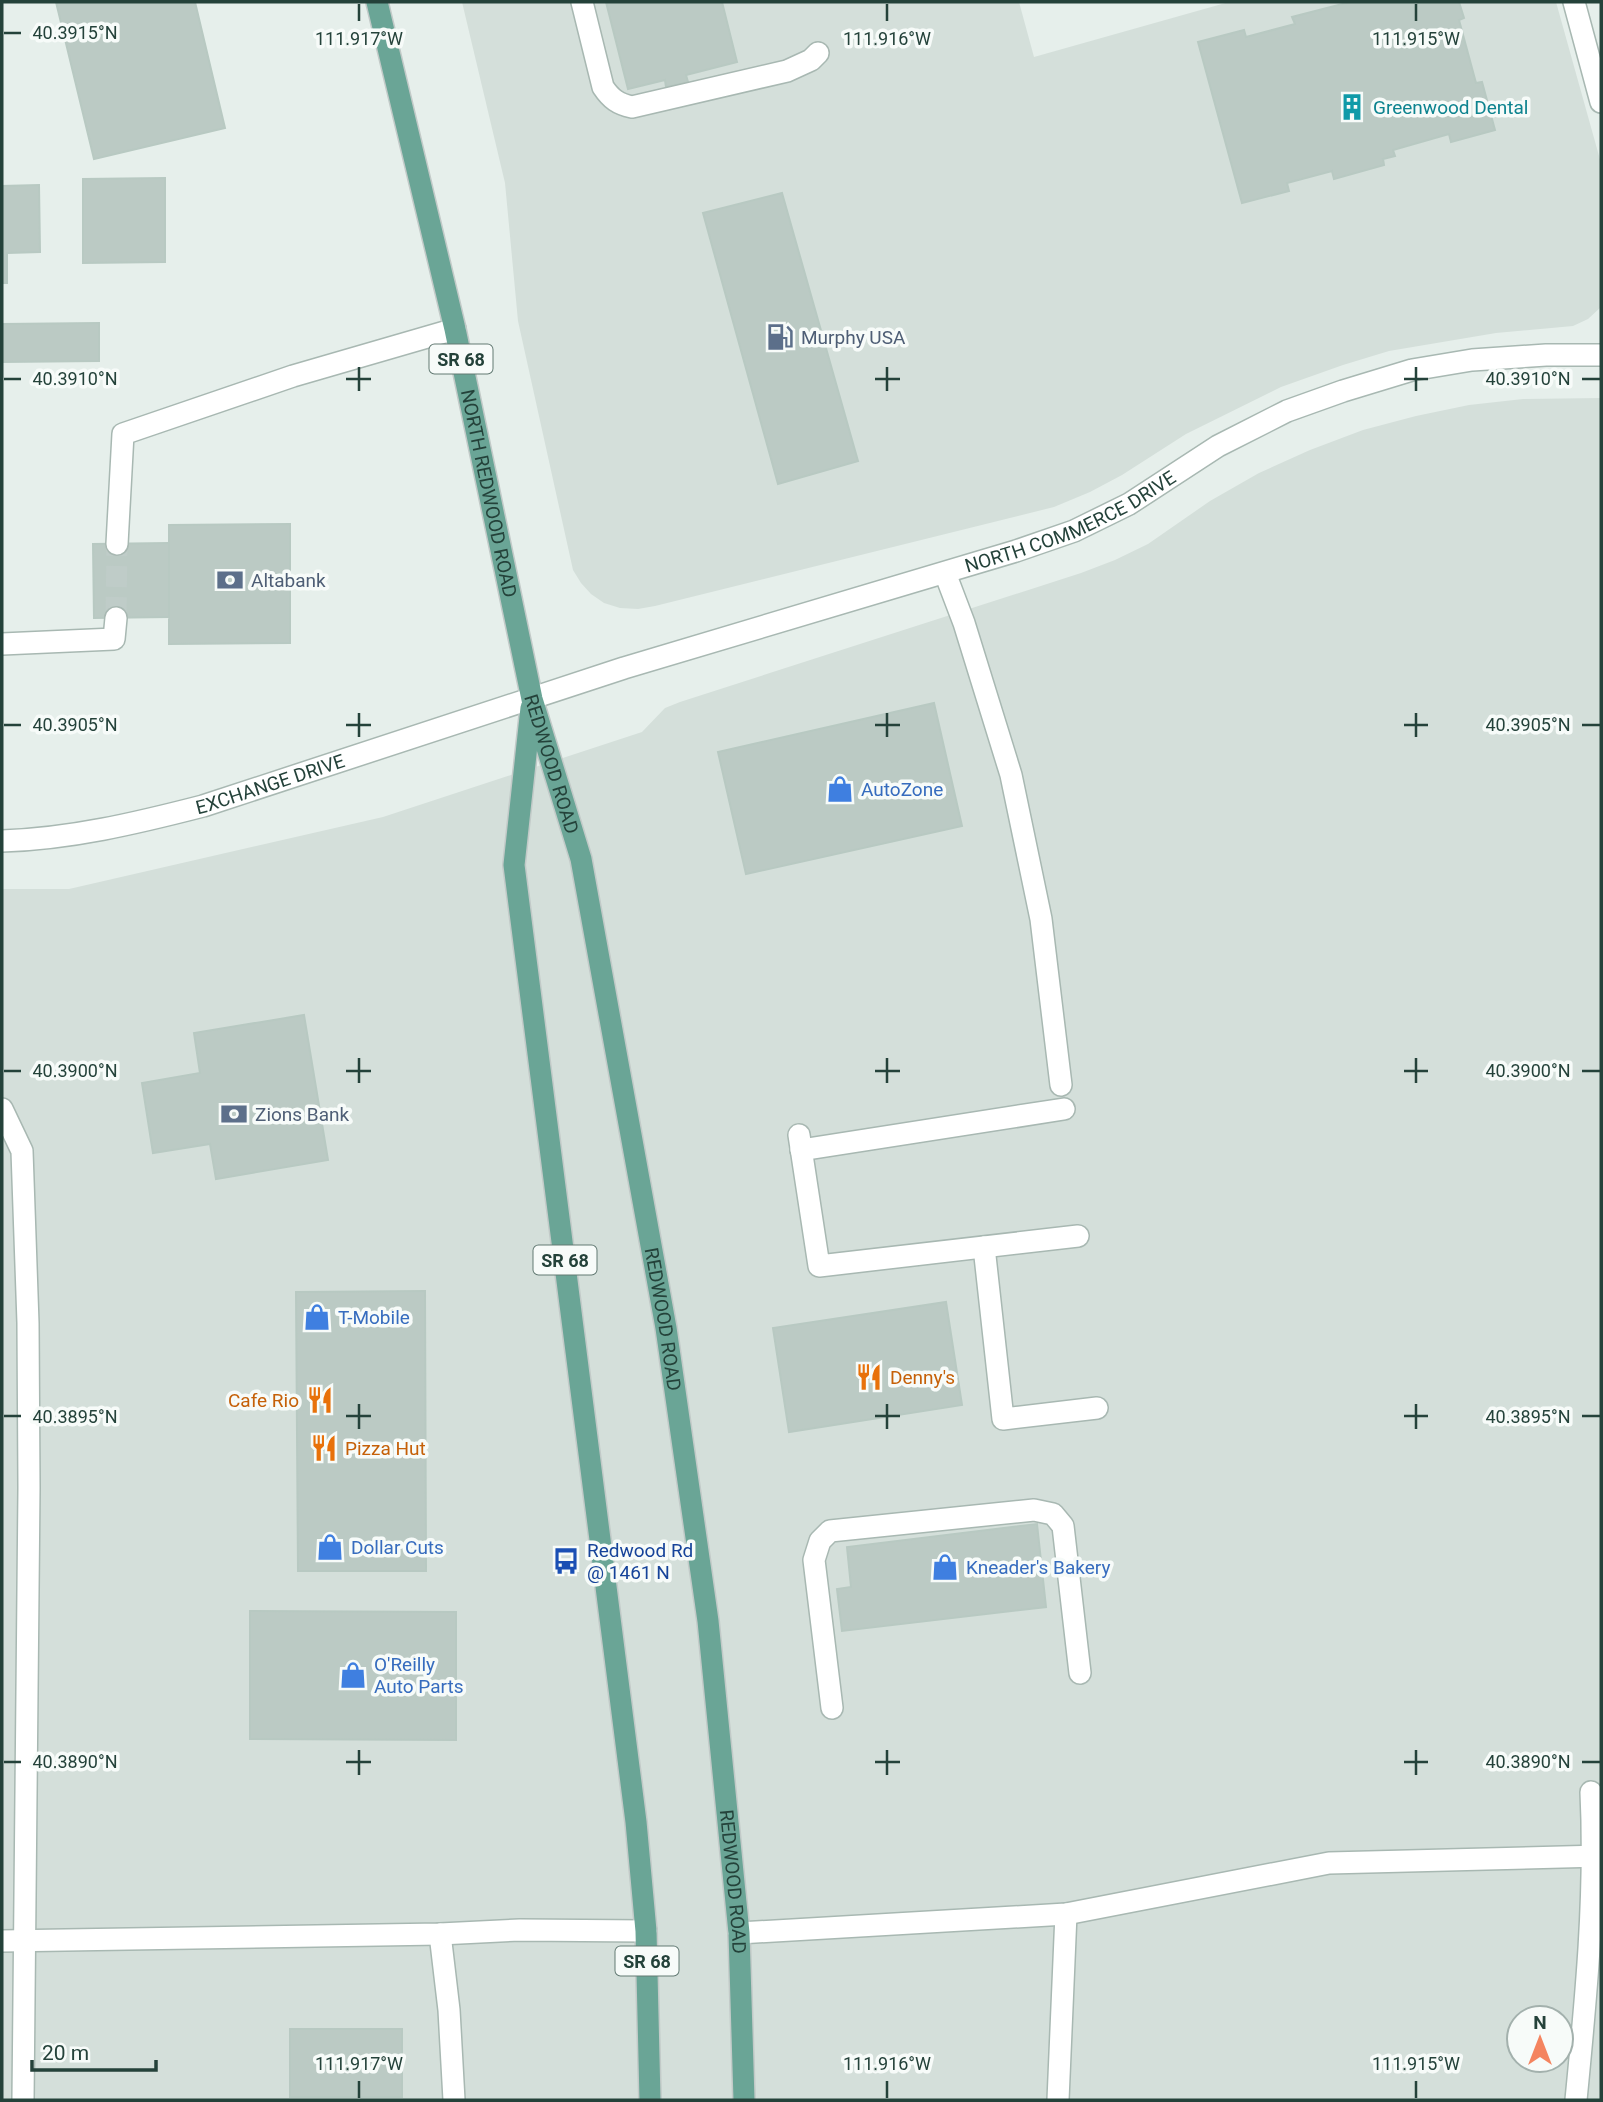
<svg xmlns="http://www.w3.org/2000/svg" width="1603" height="2102" viewBox="0 0 1603 2102" font-family="Roboto,sans-serif">
  <rect width="100%" height="100%" fill="#e6efeb"/>
  <path fill="#d4dfda" fill-rule="evenodd" d="M462,2H1019L1034,57L1229,2H1556L1601,163V307L1588,319L1573,326L1496,333L1389,351L1343,365L1281,387L1186,434L1122,475L1090,492L1054,507L655,606L638,609L620,608L604,603L591,594L581,583L573,570L518,321L505,183Z
    M1601,398V2100H2V889H69L383,817L642,732L665,708L680,702L1081,573L1115,560L1148,544L1210,501L1259,473L1310,450L1363,430L1416,416L1469,405L1523,399ZM1519,2018H1561V2060H1519Z"/>
  <path fill="#bbcac4" stroke="#b8c9c2" stroke-width="2" d="M56,2H195L225,128L94,159Z
    M606,2H722L737,62L686,75L688,82L666,87L665,80L628,89Z
    M1350,2H1459L1464,18L1459,20L1476,83L1482,82L1495,130L1451,142L1449,134L1393,150L1395,156L1383,159L1384,165L1334,179L1332,171L1287,183L1289,191L1242,203L1198,42L1244,30L1246,37L1295,24L1292,17Z
    M165,178V262L83,263V179Z
    M39,185L40,252L7,253V283H2V186Z
    M782,193L858,461L778,484L703,213Z
    M99,323V361L2,362V324Z
    M290,524V643L169,644V525Z
    M169,543V617L94,618L93,544Z
    M934,703L962,826L746,874L718,752Z
    M304,1015L328,1160L216,1179L210,1144L153,1153L142,1083L200,1073L194,1033Z
    M425,1291L426,1571H298L296,1292Z
    M946,1302L962,1405L789,1432L773,1328Z
    M1037,1524L1046,1607L842,1631L837,1589L851,1587L847,1547Z
    M250,1611L456,1612V1740L250,1739Z
    M290,2029H402V2097H290Z"/>
  <g fill="none" stroke-linecap="round" stroke-linejoin="round">
    <path stroke="#bfccc8" stroke-width="21" stroke-dasharray="21 10" stroke-linecap="butt" d="M116,618L117,544"/>
    <defs>
      <g id="minor">
        <path d="M582,2L603,87C611,99 618,104 632,107L787,71L811,60L818,53"/>
        <path d="M1574,2L1601,102"/>
        <path d="M117,544L123,434L293,376L455,329"/>
        <path d="M945,573L964,623L1011,775L1041,919L1061,1085"/>
        <path d="M2,644L114,639L116,618"/>
        <path id="s1" d="M2,841C70,839 137,823 203,806L624,668L1016,551L1074,531L1129,504L1218,446L1287,411L1343,391L1412,370L1472,360L1546,355H1601"/>
        <path d="M2,1109L22,1151L28,1323L29,1488L23,2100"/>
        <path d="M799,1135L819,1266L1078,1236"/>
        <path d="M801,1150L1064,1109"/>
        <path d="M984,1247L1003,1419L1097,1408"/>
        <path d="M832,1708L814,1560L820,1541L830,1531L1034,1510L1053,1514L1063,1526L1080,1673"/>
        <path d="M739,1933L1066,1914L1329,1863L1601,1856"/>
        <path d="M440,1934L449,2010L454,2100"/>
        <path d="M2,1941L440,1934L520,1930L646,1931"/>
        <path d="M1058,2100L1066,1914"/>
        <path d="M1576,2100C1586,1998 1596,1895 1591,1792"/>
      </g>
      <g id="major">
        <path id="s2" d="M377,2L455,329L532,699L581,859L666,1328L708,1621L739,1933L744,2100"/>
        <path d="M531,708L514,865L636,1822L646,1931L650,2100"/>
      </g>
    </defs>
    <use href="#minor" stroke="#a8b8b2" stroke-width="24"/>
    <use href="#major" stroke="#c2cac8" stroke-width="24"/>
    <use href="#minor" stroke="#fff" stroke-width="21"/>
    <use href="#major" stroke="#6aa596" stroke-width="21"/>
  </g>
  <path fill="none" stroke="#24423a" stroke-width="2.5" d="M359,4V21M887,4V21M1416,4V21M4,33H21M359,367V391M887,367V391M1416,367V391M4,379H21M346,379H371M875,379H900M1404,379H1428M1582,379H1600M359,713V737M887,713V737M1416,713V737M4,725H21M346,725H371M875,725H900M1404,725H1428M1582,725H1600M359,1058V1083M887,1058V1083M1416,1058V1083M4,1071H21M346,1071H371M875,1071H900M1404,1071H1428M1582,1071H1600M359,1404V1429M887,1404V1429M1416,1404V1429M4,1416H21M346,1416H371M875,1416H900M1404,1416H1428M1582,1416H1600M359,1750V1775M887,1750V1775M1416,1750V1775M4,1762H21M346,1762H371M875,1762H900M1404,1762H1428M1582,1762H1600M359,2081V2098M887,2081V2098M1416,2081V2098"/>
  <defs>
    <symbol id="building-bare" viewBox="-9 -9 18 18"><path d="M-4-6H4V6H1V3H-1V6H-4ZM-2.5-4.3h1.7v1.8h-1.7ZM.8-4.3h1.7v1.8H.8ZM-2.5-1h1.7V.8h-1.7ZM.8-1h1.7V.8H.8Z" fill="#0f9aa8" stroke="#f7fbf9" stroke-width="2.5" paint-order="stroke"/></symbol>
    <symbol id="fuel-bare" viewBox="-9 -9 18 18"><path d="M-5.5-6h7V0h2V4h1.3V-2.5L3-4.5l.8-.8L6-3V5H2.5V1h-1V6h-7ZM-4.2-4.7v3.2H.2V-4.7Z" fill="#5c6f8a" stroke="#f7fbf9" stroke-width="2.5" paint-order="stroke"/></symbol>
    <symbol id="bank-bare" viewBox="-9 -9 18 18"><path d="M-6-4H6V4H-6ZM0-2.3a2.3 2.3 0 1 0 0 4.6a2.3 2.3 0 1 0 0-4.6Z" fill="#5c6f8a" stroke="#f7fbf9" stroke-width="2.5" paint-order="stroke"/></symbol>
    <symbol id="shop-bare" viewBox="-9 -9 18 18"><path d="M-5-2.5h2.3a2.7 3.5 0 0 1 5.4 0H5L5.5 6h-11ZM-1.5-2.5h3a1.5 2.3 0 0 0-3 0Z" fill="#3f7fe0" stroke="#f7fbf9" stroke-width="2.5" paint-order="stroke"/></symbol>
    <symbol id="restaurant-bare" viewBox="-9 -9 18 18"><path d="M-5-6h1v4h1v-4h1v4h1v-4h1v5L-1.5 .5V6h-2V.5L-5-1ZM5-6V6H3V1.5H1.5Q1.5-4 5-6Z" fill="#e8710a" stroke="#f7fbf9" stroke-width="2.5" paint-order="stroke"/></symbol>
    <symbol id="bus-bare" viewBox="-9 -9 18 18"><path d="M-5-6H5V4H4V6H2V4H-2V6H-4V4H-5ZM-3.5-4V0h7V-4ZM-3.5 1.2v1.5H-2V1.2ZM2 1.2v1.5H3.5V1.2Z" fill="#1a4fb4" stroke="#f7fbf9" stroke-width="2.5" paint-order="stroke"/></symbol>
  </defs>
  <g fill-rule="evenodd">
    <use href="#building-bare" x="1333" y="88" width="38" height="38"/>
    <use href="#fuel-bare" x="761" y="318" width="38" height="38"/>
    <use href="#bank-bare" x="211" y="561" width="38" height="38"/>
    <use href="#shop-bare" x="821" y="770" width="38" height="38"/>
    <use href="#bank-bare" x="215" y="1095" width="38" height="38"/>
    <use href="#shop-bare" x="298" y="1298" width="38" height="38"/>
    <use href="#restaurant-bare" x="850" y="1358" width="38" height="38"/>
    <use href="#restaurant-bare" x="301" y="1381" width="38" height="38"/>
    <use href="#restaurant-bare" x="305" y="1429" width="38" height="38"/>
    <use href="#shop-bare" x="311" y="1528" width="38" height="38"/>
    <use href="#bus-bare" x="547" y="1542" width="38" height="38"/>
    <use href="#shop-bare" x="926" y="1548" width="38" height="38"/>
    <use href="#shop-bare" x="334" y="1656" width="38" height="38"/>
  </g>
  <g text-anchor="middle" dominant-baseline="central" stroke-width="7" stroke-linejoin="round" paint-order="stroke">
    <g fill="#f7fbf9" stroke="#637a73" stroke-width="2">
      <rect x="429.5" y="344.5" width="63" height="29" rx="5"/>
      <rect x="533.5" y="1245.5" width="63" height="29" rx="5"/>
      <rect x="615.5" y="1946.5" width="63" height="29" rx="5"/>
    </g>
    <g font-size="18" font-weight="bold" fill="#24423a">
      <text x="461" y="359">SR 68</text>
      <text x="565" y="1260">SR 68</text>
      <text x="647" y="1961">SR 68</text>
    </g>
    <g font-size="19" fill="#0d838f" stroke="#f7fbf9" text-anchor="start">
      <text x="1373" y="107">Greenwood Dental</text>
    </g>
    <g font-size="19" fill="#4e5e75" stroke="#f7fbf9" text-anchor="start">
      <text x="801" y="337">Murphy USA</text>
      <text x="251" y="580">Altabank</text>
      <text x="255" y="1114">Zions Bank</text>
    </g>
    <g font-size="19" fill="#24423a" stroke="#f7fbf9">
      <text stroke="none"><textPath href="#s2" startOffset="504">NORTH REDWOOD ROAD</textPath></text>
      <text stroke="none"><textPath href="#s1" startOffset="1118">NORTH COMMERCE DRIVE</textPath></text>
      <text stroke="none"><textPath href="#s2" startOffset="782">REDWOOD ROAD</textPath></text>
      <text stroke="none"><textPath href="#s1" startOffset="275">EXCHANGE DRIVE</textPath></text>
      <text stroke="none"><textPath href="#s2" startOffset="1349">REDWOOD ROAD</textPath></text>
      <text stroke="none"><textPath href="#s2" startOffset="1916">REDWOOD ROAD</textPath></text>
    </g>
    <g font-size="19" fill="#366cbe" stroke="#f7fbf9" text-anchor="start">
      <text x="861" y="789">AutoZone</text>
      <text x="338" y="1317">T-Mobile</text>
      <text x="351" y="1547">Dollar Cuts</text>
      <text x="966" y="1567">Kneader's Bakery</text>
      <text x="374" y="1664">O'Reilly<tspan x="374" dy="22">Auto Parts</tspan></text>
    </g>
    <g font-size="19" fill="#c56008" stroke="#f7fbf9" text-anchor="start">
      <text x="890" y="1377">Denny's</text>
      <text x="299" y="1400" text-anchor="end">Cafe Rio</text>
      <text x="345" y="1448">Pizza Hut</text>
    </g>
    <g font-size="19" fill="#164399" stroke="#f7fbf9" text-anchor="start">
      <text x="587" y="1550">Redwood Rd<tspan x="587" dy="22">@ 1461 N</tspan></text>
    </g>
  </g>
  <g font-size="18" text-anchor="middle" fill="#24423a" stroke="#f7fbf9" stroke-width="7" stroke-linejoin="round" paint-order="stroke">
    <text x="75" y="39">40.3915°N</text>
    <text x="359" y="45">111.917°W</text>
    <text x="887" y="45">111.916°W</text>
    <text x="1416" y="45">111.915°W</text>
    <text x="75" y="385">40.3910°N</text>
    <text x="1528" y="385">40.3910°N</text>
    <text x="75" y="731">40.3905°N</text>
    <text x="1528" y="731">40.3905°N</text>
    <text x="75" y="1077">40.3900°N</text>
    <text x="1528" y="1077">40.3900°N</text>
    <text x="75" y="1423">40.3895°N</text>
    <text x="1528" y="1423">40.3895°N</text>
    <text x="75" y="1768">40.3890°N</text>
    <text x="1528" y="1768">40.3890°N</text>
    <text x="359" y="2070">111.917°W</text>
    <text x="887" y="2070">111.916°W</text>
    <text x="1416" y="2070">111.915°W</text>
  </g>
  <rect width="1603" height="2102" fill="none" stroke="#24423a" stroke-width="7"/>
  <g transform="translate(1540 2039)"><circle r="33" fill="#f7fbf9" stroke="#a3b1ad" stroke-width="2"/>
  <path d="M0-5L12 26L0 18L-12 26Z" fill="#f4845f"/>
  <text y="-10" font-size="19" font-weight="bold" text-anchor="middle" fill="#24423a">N</text>
  </g>
  <path d="M32 2060v10h124v-10" fill="none" stroke="#24423a" stroke-width="3.5"/>
  <text x="42" y="2060" font-size="21" fill="#24423a" stroke="#f7fbf9" stroke-width="5" paint-order="stroke">20 m</text>
</svg>
